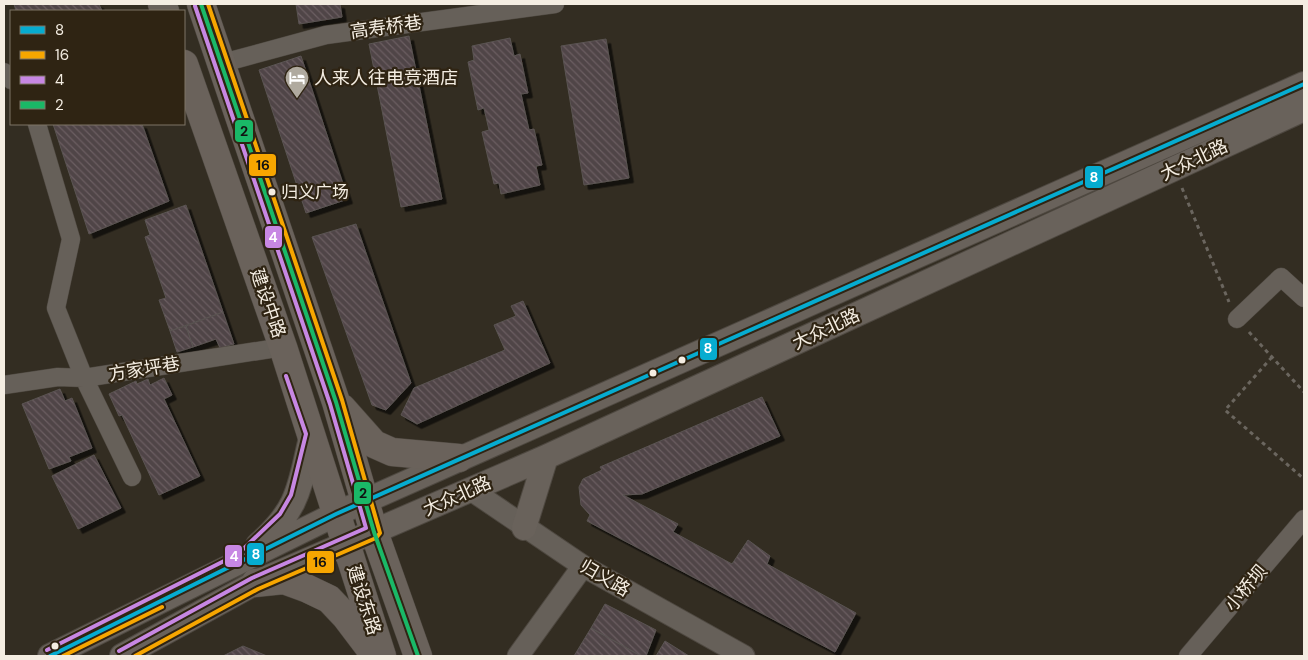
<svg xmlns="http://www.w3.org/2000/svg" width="1308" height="660" viewBox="0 0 1308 660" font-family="'DM Sans','Noto Sans SC',sans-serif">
  <defs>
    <pattern id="building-back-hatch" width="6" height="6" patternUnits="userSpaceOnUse" patternTransform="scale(1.25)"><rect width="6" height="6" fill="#504447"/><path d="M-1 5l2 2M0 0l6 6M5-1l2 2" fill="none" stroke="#6a5f61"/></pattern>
    <filter id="shadow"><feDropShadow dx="4.5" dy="4.5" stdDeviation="0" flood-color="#0009"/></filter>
  </defs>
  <rect width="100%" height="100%" fill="#332d22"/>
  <path fill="url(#building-back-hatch)" stroke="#5a5452" filter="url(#shadow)" d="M14,4H99L102,11H16Z
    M296,4H340L342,17L299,24Z
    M409,36L442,199L401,207L369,44Z
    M510,38L514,56L520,54L528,93L521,94L529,130L534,129L542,165L536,166L540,185L501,194L499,183L494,184L482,132L489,130L484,108L478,110L468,62L474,60L472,46Z
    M606,39L629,178L584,185L561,46Z
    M301,56L348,199L306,213L259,70Z
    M53,124H142L169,201L89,234Z
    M186,205L223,312L170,331L159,300L166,298L145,237L150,235L145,220Z
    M356,224L411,383L386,410L372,405L312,237Z
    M523,301L550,363L417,424L401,415L414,388L505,350L494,325L516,316L511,306Z
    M223,312L234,344L220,348L216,339L193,347L186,326Z
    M186,326L193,347L177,352L170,331Z
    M164,378L172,395L164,399L200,476L159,495L122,415L119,416L109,394L136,381L137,384L148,379L150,385Z
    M60,389L65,401L72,398L92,448L69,457L71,461L49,469L22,404Z
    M762,397L780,436L642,494L623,495L678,524L673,532L732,564L748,540L770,556L767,564L856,613L835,652L587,521L590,515L581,505L579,487L583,479L602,470L600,467Z
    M94,455L121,508L78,529L52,476Z
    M605,604L656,630L646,656H641L591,628Z
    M591,628L641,656H574Z
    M665,641L689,656H656Z
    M243,646L267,656H223Z"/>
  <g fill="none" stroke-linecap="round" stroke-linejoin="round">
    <defs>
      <path id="minor" d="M219,64L326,35L555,4
        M4,72L11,80
        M37,124L71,239L56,308L84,378L132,477
        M1237,319L1281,277L1304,298
        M4,385L58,377L84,378L283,347
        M1188,656L1304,519"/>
      <path id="tertiary" d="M471,490L583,566L744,656
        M518,656L583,566"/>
      <path id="secondary" d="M524,528L546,457
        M258,545C301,507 299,486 312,434
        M50,656L336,514L1304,84
        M122,656L255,583L546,457L1304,109"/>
      <path id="primary" d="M162,4L165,11
        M201,4L336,402L374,532L418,656
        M184,64L283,347L382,656
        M342,408L374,444L392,452L459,458
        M255,583L284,580L306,588L329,599L346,617L374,654"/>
    </defs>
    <use href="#minor" stroke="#4e4840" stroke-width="19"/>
    <use href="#tertiary" stroke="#4e4840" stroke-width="23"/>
    <use href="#secondary" stroke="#4e4840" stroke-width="26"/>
    <use href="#primary" stroke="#4e4840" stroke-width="29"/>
    <path stroke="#6b665f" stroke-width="3" stroke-dasharray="4 4" stroke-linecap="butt" d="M1182,188L1229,302
      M1249,332L1304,392
      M1272,357L1225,410L1304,479"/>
    <use href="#minor" stroke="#666059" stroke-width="18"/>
    <use href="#tertiary" stroke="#666059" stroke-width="21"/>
    <use href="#secondary" stroke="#69625b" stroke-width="24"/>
    <use href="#primary" stroke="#6a625b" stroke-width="28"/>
    <defs>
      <path id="bus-1" d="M50,656L336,514L1304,84"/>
      <path id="bus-2" d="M63,656L162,607
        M135,656L258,589L376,538L380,533L342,400L208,4"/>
      <path id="bus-3" d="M47,650L238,554L280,514L291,495L306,434L286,376
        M119,651L252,578L366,528L330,404L195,6"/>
      <path id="bus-4" d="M201,4L336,402L374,532L418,656"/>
    </defs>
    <use href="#bus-1" stroke="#2f2413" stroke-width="8"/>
    <use href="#bus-2" stroke="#2f2413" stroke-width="8"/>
    <use href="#bus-3" stroke="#2f2413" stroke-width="8"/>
    <use href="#bus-4" stroke="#2f2413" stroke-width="8"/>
    <use href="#bus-1" stroke="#06acd0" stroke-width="4"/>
    <use href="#bus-2" stroke="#f7a600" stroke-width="4"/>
    <use href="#bus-3" stroke="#c787e3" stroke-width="4"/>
    <use href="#bus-4" stroke="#1ab867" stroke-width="4"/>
  </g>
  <defs>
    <symbol id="hotel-pin" viewBox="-11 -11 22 30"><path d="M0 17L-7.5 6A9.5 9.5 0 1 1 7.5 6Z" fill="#b0aa9f" stroke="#2f2413"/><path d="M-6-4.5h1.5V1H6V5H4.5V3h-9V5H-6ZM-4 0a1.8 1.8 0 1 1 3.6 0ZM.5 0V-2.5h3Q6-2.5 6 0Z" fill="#fff"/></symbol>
  </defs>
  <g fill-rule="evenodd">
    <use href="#hotel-pin" x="283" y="64" width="28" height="38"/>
  </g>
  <g fill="#f4ede2" stroke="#2f2413" stroke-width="2">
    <circle cx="272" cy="192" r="4.5"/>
    <circle cx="682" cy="360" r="4.5"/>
    <circle cx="653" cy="373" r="4.5"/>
    <circle cx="55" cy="646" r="4.5"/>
  </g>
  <g text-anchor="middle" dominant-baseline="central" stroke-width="4.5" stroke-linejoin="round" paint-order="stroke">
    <g font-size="17" fill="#f4ede2" stroke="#2f2413" text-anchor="start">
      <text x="281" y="192">归义广场</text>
    </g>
    <g font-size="18" fill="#f4ede2" stroke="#2f2413">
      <text transform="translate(386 27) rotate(-8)">高寿桥巷</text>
      <text transform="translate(1194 160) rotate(-25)">大众北路</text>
      <text transform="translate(268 303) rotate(71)">建设中路</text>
      <text transform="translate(826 329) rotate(-25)">大众北路</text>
      <text transform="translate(144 369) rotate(-9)">方家坪巷</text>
      <text transform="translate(457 496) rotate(-24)">大众北路</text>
      <text transform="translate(605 578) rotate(30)">归义路</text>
      <text transform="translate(1246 588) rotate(-50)">小桥坝</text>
      <text transform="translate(364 600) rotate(72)">建设东路</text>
    </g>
    <g font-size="18" fill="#f4ede2" stroke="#2f2413" text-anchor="start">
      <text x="314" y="78">人来人往电竞酒店</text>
    </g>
  </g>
  <g stroke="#2f2413" stroke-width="2">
    <rect x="234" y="119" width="20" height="24" rx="5" fill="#1ab867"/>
    <rect x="248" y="153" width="29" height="24" rx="5" fill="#f7a600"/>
    <rect x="1084" y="165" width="20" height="24" rx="5" fill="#06acd0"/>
    <rect x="264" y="225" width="19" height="24" rx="5" fill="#c787e3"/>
    <rect x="699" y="337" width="19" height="24" rx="5" fill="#06acd0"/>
    <rect x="353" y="481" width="19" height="24" rx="5" fill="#1ab867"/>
    <rect x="246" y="542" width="19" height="24" rx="5" fill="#06acd0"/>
    <rect x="224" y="544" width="19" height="24" rx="5" fill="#c787e3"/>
    <rect x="306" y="550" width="29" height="24" rx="5" fill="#f7a600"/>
  </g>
  <g font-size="14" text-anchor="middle" font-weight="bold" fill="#fff">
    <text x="1094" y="182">8</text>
    <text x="273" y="242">4</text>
    <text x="708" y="353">8</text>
    <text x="256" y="559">8</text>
    <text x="234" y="561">4</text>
  </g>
  <g font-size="14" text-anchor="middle" font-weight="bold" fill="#111">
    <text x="244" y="136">2</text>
    <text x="263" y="170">16</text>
    <text x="363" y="498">2</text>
    <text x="320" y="567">16</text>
  </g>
  <rect width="1308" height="660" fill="none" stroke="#f4ede2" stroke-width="10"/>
  <rect x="10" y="10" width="175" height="115" fill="#2f2413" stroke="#7e7466"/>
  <rect x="20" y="26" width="25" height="8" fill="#06acd0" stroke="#7e7466"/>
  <text x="55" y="35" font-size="15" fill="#f4ede2">8</text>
  <rect x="20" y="51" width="25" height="8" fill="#f7a600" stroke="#7e7466"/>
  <text x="55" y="60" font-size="15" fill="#f4ede2">16</text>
  <rect x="20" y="76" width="25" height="8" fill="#c787e3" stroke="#7e7466"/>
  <text x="55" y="85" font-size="15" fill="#f4ede2">4</text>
  <rect x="20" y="101" width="25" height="8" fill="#1ab867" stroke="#7e7466"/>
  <text x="55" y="110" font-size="15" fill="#f4ede2">2</text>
</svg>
